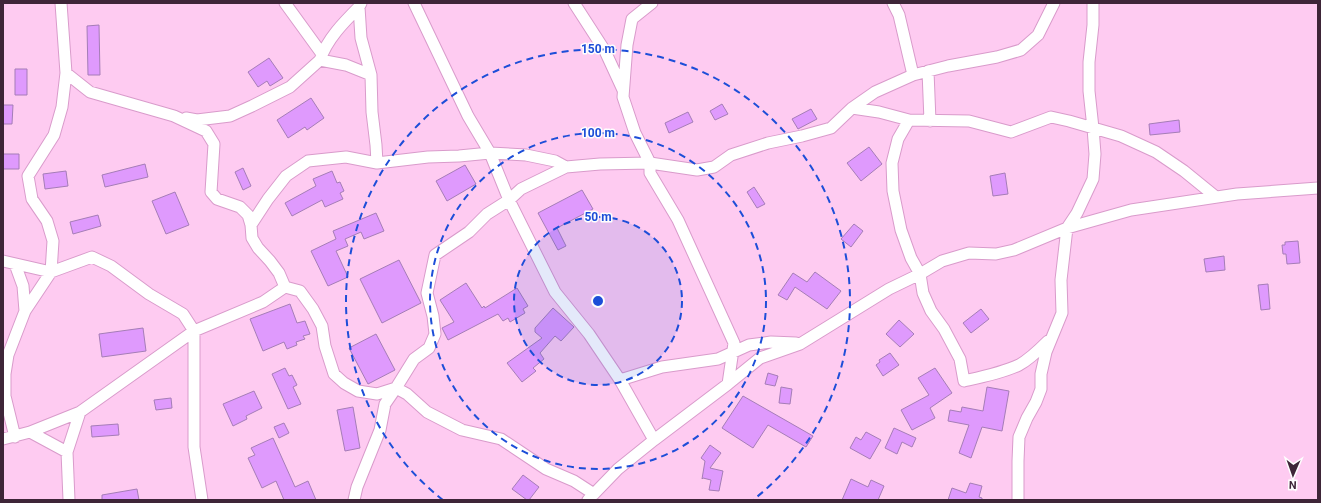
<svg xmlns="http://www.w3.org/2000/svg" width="1321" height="503" viewBox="0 0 1321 503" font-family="Roboto,sans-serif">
  <rect width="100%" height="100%" fill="#fecbf1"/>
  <path fill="#df9afd" stroke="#a57db7" d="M99,25L100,75H88L87,26Z
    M269,58L283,78L270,86L267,81L258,87L248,72Z
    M15,69H27V95H15Z
    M311,98L324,118L307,130L305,127L288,138L277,120Z
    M722,104L728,114L715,120L710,111Z
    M3,105H13L12,124H3Z
    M811,109L817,119L798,129L792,119Z
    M688,112L693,122L669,133L665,123Z
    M1179,120L1180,132L1150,135L1149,124Z
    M869,147L882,164L861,181L847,163Z
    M3,154H19V169H3Z
    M145,164L148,177L105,187L102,175Z
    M465,165L476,184L447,201L436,181Z
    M243,168L251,186L243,190L235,172Z
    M66,171L68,186L45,189L43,174Z
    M332,171L337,183L340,182L344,191L340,193L343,199L325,207L322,200L292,216L285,203L316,186L313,179Z
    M1005,173L1008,194L993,196L990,176Z
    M754,187L765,204L757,208L747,192Z
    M582,190L593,209L557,228L566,246L558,250L538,213Z
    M175,192L189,225L166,234L152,201Z
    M376,213L384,231L364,239L361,232L345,239L348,246L336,251L348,277L328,286L311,251L336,239L333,231Z
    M98,215L101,226L73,234L70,222Z
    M854,224L863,231L851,247L841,239Z
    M1298,241L1300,263L1287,264L1286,254H1283L1282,245H1285V242Z
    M1224,256L1225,270L1206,272L1204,259Z
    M399,260L421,303L382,323L360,279Z
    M815,272L841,291L827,309L795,287L787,300L778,295L793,273L807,282Z
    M466,283L482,308L484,306L485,308L517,288L528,306L523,309L525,313L510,322L508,318L503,321L498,314L448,340L442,328L454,322L440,300Z
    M1268,284L1270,309L1261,310L1258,285Z
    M290,304L297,323L305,321L310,334L303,336L305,339L296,342L297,345L287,349L284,342L263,351L250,319Z
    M553,308L574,327L561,341L555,336L540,353L544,359L533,368L536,371L522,382L507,363L542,338L535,332V328Z
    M981,309L989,319L971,333L963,323Z
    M899,320L914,334L900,347L886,334Z
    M143,328L146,351L102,357L99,334Z
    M376,334L395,370L368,384L349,348Z
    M890,353L899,365L883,376L876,365L880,362L879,360Z
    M285,368L289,376L292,375L297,385L293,387L301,404L288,409L272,374Z
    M935,368L952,393L930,408L935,418L912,430L901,410L929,395L918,378Z
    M768,373L778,376L775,386L765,384Z
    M781,387L792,389L790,404L779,403Z
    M987,387L1009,391L1002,431L982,427L971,458L959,453L969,425L948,421L950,410L961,412L962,407L983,411Z
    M254,391L262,408L246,416L247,419L233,426L223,404Z
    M743,396L813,436L806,447L768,425L753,448L722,428Z
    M171,398L172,408L156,410L154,400Z
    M353,407L360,448L345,451L337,410Z
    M284,423L289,433L279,438L274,427Z
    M118,424L119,435L92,437L91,426Z
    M894,428L916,438L912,447L902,442L897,454L885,448Z
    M866,432L881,440L870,459L850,448L856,437L861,440Z
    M273,438L295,487L308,481L316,500H284L276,481L262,488L248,458L255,455L251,448Z
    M710,445L721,453L710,468L723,471L719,491L709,490L711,480L703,478L702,479L705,461L701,458Z
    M523,475L539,487L529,500H527L512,489Z
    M851,479L868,487L871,480L884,486L878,500H842Z
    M970,483L982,486L979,497L982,498V500H948L952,488L966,493Z
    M137,489L139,500H102V495Z"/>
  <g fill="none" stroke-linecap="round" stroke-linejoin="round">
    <defs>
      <path id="street" d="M285,3L322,54
        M361,3L359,7L361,38L371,75L372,112L376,145L377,163
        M414,3L468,116L490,153L509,200L555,292L589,334L620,380L654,440
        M574,3L605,51L623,90
        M652,3L632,19L627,45L623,97L635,133L650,163V173L678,220L734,343L728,384
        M893,3L899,15L913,75
        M320,60L346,65L371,75
        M928,71L930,121
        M66,73L90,92L174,116L206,131L214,144L211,192L217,199L240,207L248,215L251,225L252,238L258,248L270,261L279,273L285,287
        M852,108L879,112L909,120L969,121L1011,132L1051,117L1069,121L1121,136L1156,152L1184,171L1216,197
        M186,118L197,120L230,116L252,106L290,87L320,60C327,39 344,22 359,7
        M909,120L898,139L892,163L893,191L901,230L911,258L920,274L923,293L931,311L944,329L960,359L964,381C982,377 1002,373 1019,365C1030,359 1039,350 1048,341
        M251,225L268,199L286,176L308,161L346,157L377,163L428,157L459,156L490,153L526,155L555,161L566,167
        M3,261L51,272L92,257L111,266L149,294L183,314L194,331V447L202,500
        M15,264L23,286L25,311
        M620,380L662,367L718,359L749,345L771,342L796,343
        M30,432L67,452
        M15,437L5,396V374L8,355L25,311L51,272L53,241L47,221L32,199L28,176L54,135L62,107L66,73L61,3
        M3,439L30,432L80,412L194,331L263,302L285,287L300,291L313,309L322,326L325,346L334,374L344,383L358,391L377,394L396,388L385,404L380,430L357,487L354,500
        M594,494L574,481L546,469L501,439L462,430L427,412L407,394L396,388L414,359L429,348L435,334L433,316L427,293L435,255L469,232L487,214L509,200L521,189L566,167L600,164L650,163L697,170L714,167L731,155L768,143L802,136L831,128L852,108L875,92L913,75L948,66L997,57L1021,50L1038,35L1054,3
        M69,500L67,452L80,412
        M588,500L618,469L654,440L728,384L760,358L800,344L889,289L920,274L942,261L969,253L996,254L1014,250L1067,228L1131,210L1237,194L1318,188
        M1018,500V461L1019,437L1027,418L1036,402L1041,389V374L1046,352L1062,313L1061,280L1067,228L1077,213L1093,179L1095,154L1093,128L1089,91V62L1093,25V3"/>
    </defs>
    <use href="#street" stroke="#d99bcb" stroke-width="13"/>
    <use href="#street" stroke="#fff" stroke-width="11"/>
  </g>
  <circle cx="598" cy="301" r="84" fill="#1d4ed8" fill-opacity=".12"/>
  <g fill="none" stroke="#1d4ed8" stroke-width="2" stroke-dasharray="7 5">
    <circle cx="598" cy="301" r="84"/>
    <circle cx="598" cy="301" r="168"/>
    <path d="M443 500A252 252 0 1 1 753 500"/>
  </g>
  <circle cx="598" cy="301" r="6" fill="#1d4ed8" stroke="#fefefe" stroke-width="2"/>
  <g font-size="12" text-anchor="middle" font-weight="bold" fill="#1d4ed8" stroke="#fefefe" stroke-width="3" stroke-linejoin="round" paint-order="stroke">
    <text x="598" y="53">150 m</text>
    <text x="598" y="137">100 m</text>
    <text x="598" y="221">50 m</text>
  </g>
  <rect width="1321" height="503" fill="none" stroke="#3e2538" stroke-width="8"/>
  <g transform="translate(1293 475) rotate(182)" stroke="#fefefe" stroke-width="3" paint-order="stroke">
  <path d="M0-3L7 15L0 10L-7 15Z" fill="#3e2538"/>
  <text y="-6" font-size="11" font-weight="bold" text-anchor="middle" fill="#3e2538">N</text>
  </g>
</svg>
